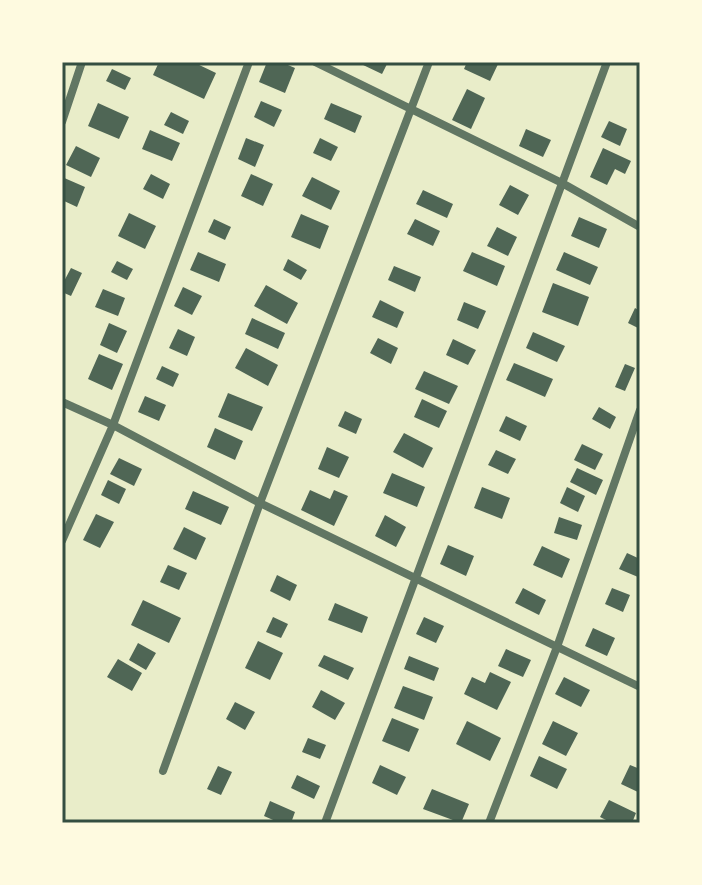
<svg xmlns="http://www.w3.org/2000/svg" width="702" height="885" viewBox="0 0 702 885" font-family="'Titillium Web',sans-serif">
  <rect width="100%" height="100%" fill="#e9edc9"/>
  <path fill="#4f6655" d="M159,62H193L216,73L204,99L153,75Z
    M267,62H281L295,68L285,93L259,82Z
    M362,62H388L382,74L361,64Z
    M467,62H499L490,81L464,69Z
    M112,69L131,78L125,90L106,81Z
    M467,89L485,98L471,129L452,120Z
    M261,101L282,110L274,127L254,117Z
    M98,103L129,117L119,139L88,126Z
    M331,103L362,116L355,133L324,119Z
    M171,112L189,121L183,134L164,125Z
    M609,121L627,129L620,146L601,137Z
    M526,129L551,140L543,157L519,146Z
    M150,130L180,143L172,161L142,149Z
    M246,138L264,145L255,167L238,159Z
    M320,138L338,147L331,161L313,153Z
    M76,146L100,158L91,177L66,165Z
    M603,148L631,161L625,174L615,169L607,185L590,177Z
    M151,174L170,184L163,199L143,189Z
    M251,174L273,184L263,206L241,196Z
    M62,177L85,187L77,207L62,200Z
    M312,177L340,191L331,210L302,196Z
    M510,185L529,195L518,215L499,205Z
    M423,190L453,204L447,218L416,204Z
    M129,213L156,226L145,249L118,236Z
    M301,214L329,226L320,249L291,237Z
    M579,217L607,229L599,248L571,236Z
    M214,219L231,227L225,240L208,232Z
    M415,219L440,231L433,246L407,234Z
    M497,227L517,237L508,256L487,246Z
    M198,252L226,264L219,282L190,270Z
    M472,252L505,266L497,286L463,271Z
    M564,252L598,267L590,285L556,270Z
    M288,259L307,270L301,280L283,270Z
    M117,261L133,269L127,280L111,272Z
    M394,266L421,277L415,292L388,280Z
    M71,268L82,273L71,296L62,292V285Z
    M553,283L589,297L578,326L542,312Z
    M266,285L298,303L287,324L254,306Z
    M183,287L202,296L192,315L174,306Z
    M103,289L125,298L118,316L95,307Z
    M380,300L404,312L397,328L372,317Z
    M464,302L486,311L478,329L457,320Z
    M635,308L640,311V329L628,323Z
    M252,318L285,333L278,349L245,334Z
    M109,323L127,331L117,353L100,345Z
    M178,329L195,337L187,356L169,348Z
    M533,332L565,346L557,362L526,348Z
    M378,338L398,348L391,364L370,353Z
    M453,339L476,350L468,365L446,355Z
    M246,348L278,365L268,386L235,368Z
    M99,354L123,364L112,390L88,379Z
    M514,363L553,379L545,397L506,380Z
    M625,364L635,368L625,391L615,387Z
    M162,366L179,374L173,387L156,379Z
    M424,371L458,386L449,404L415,389Z
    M228,393L263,407L252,431L218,417Z
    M145,396L166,405L159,421L138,412Z
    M422,399L447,411L439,428L414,417Z
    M599,407L616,417L610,429L592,419Z
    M345,411L362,419L356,434L338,426Z
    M506,416L527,426L520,441L499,431Z
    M215,428L243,441L235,460L207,447Z
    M404,433L433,448L423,468L393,452Z
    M582,444L603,454L595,470L574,460Z
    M327,447L349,457L339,478L318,469Z
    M496,450L516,459L508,474L488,465Z
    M119,458L142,469L134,486L110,474Z
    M577,468L603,480L596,495L570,482Z
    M392,473L425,487L417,507L383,493Z
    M108,480L126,489L119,504L101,495Z
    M482,487L510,498L502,519L474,508Z
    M567,487L585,496L578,512L560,503Z
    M310,490L330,499L334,490L348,496L334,526L301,510Z
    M193,491L229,507L221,525L185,509Z
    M96,514L114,522L100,548L83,540Z
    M385,515L406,527L396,547L375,536Z
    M559,517L582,525L577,540L554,533Z
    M184,527L206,538L196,560L173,549Z
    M448,545L474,556L466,576L440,564Z
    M542,546L570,559L562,578L533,565Z
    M627,553L640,559V572L638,577L619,569Z
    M168,565L187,573L179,590L160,582Z
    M277,575L297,585L290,601L270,591Z
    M523,588L546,600L539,615L515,603Z
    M612,588L630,595L623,612L605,604Z
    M143,600L181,618L169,643L131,625Z
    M335,603L368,617L362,633L328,620Z
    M273,617L288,624L281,638L266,632Z
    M424,617L444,626L436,643L416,634Z
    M593,628L615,638L607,656L585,646Z
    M258,641L283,653L270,680L245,668Z
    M138,643L156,653L146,670L129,660Z
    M506,649L531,660L523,677L498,666Z
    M324,655L354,668L348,680L318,666Z
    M409,656L439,668L434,681L404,669Z
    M118,659L142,673L132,691L107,677Z
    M490,672L511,682L497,710L464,694L472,677L485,683Z
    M564,677L590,690L581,707L555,694Z
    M403,686L433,697L424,720L394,708Z
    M321,690L345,703L335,720L312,707Z
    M235,702L255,712L245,730L226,719Z
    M392,718L419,729L409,752L382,741Z
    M467,721L501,738L490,761L456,744Z
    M553,721L578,733L566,756L542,744Z
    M308,738L326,745L320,759L302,752Z
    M539,756L567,769L557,789L530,776Z
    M380,765L406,777L397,795L372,783Z
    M630,765L640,769V793L621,784Z
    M218,766L232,772L221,795L207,789Z
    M297,775L320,786L314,799L291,788Z
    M432,789L469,804L461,823L423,809Z
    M609,800L636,813L632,823H612L600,817Z
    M270,801L295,812L291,823H280L264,816Z"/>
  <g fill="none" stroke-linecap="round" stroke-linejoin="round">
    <path stroke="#617663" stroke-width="8" d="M315,62L562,183L640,227
      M62,122L82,62
      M62,402L113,425L260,503L640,687
      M62,541L113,425L249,62
      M163,771L260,503L429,62
      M325,823L607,62
      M489,823L557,647L640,410"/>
  </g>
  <rect width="702" height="885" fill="none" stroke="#fefae0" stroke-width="128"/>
  <rect x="64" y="64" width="574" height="757" fill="none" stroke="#344e41" stroke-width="3"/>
</svg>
